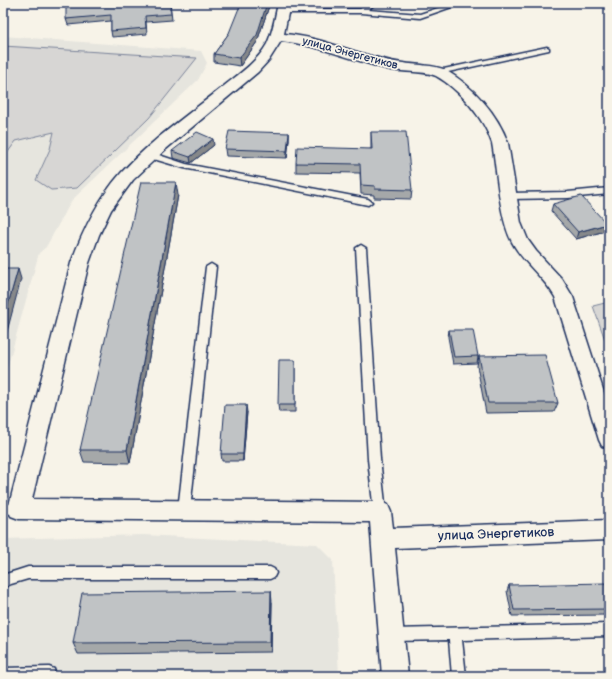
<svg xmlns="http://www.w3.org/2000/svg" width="612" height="679" viewBox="0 0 612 679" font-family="'Balsamiq Sans',sans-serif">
  <rect width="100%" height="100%" fill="#f7f3e8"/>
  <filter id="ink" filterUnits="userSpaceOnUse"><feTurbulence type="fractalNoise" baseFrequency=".025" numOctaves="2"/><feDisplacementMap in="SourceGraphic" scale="8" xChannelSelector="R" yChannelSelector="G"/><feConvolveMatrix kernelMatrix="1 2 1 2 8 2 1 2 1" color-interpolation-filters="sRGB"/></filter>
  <g filter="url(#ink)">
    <path fill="#e6e5de" d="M3,36L201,51L207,63L198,80L72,200L46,247L39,253L3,383Z
      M143,535L317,544L333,560L339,676H3V539Z"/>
    <path fill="#d7d6d4" stroke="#798299" d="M3,46L197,58L149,118L77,188L51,190L36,180L50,149L54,132L16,141L3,159Z
      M609,302V351L593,306Z"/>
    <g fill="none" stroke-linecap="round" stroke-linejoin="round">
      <defs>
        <path id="lane" d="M369,3H376L368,10L420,14L453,3H463L420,18L361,13H282L279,11L282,9H360Z
          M547,47L549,48V50L439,74L435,72L439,70Z
          M147,153H153L186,164L368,199L372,202L368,205L184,168L147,157Z
          M609,188V194L568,198L509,199L505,196L509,193L568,192Z
          M361,245L366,248L380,459L386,512L384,516L380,517L376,516L374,512L368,459L356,248Z
          M211,264L216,267L190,510L188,514L184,515L180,514L178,510L206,267Z
          M3,504L23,505L25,509L23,513L3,514Z
          M28,567H270L274,569L276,573L274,577L270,579H28L11,584L3,588V575Z
          M609,624V636L462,640L466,676H452L449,640L392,641L387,639L385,635L387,631L392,629Z
          M49,667L54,669L55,676H3V668Z"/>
        <path id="street" d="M278,3H290L284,34C325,37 362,58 403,63C414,65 436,65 445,70C472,85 498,114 508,143L521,223L528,240L536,251L562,279L573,297L609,408V448L602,446L599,440L555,297C543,276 523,263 512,242C499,218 497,170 492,143C484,118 459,89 436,76C427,71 402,72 391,70C354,61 319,45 281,41L269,60L258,72L166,149L133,180L111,210L99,235L89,263L32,499L380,502L388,505L391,512L393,528L609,520V540L395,548L408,676H382L370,522L19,519L11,516L8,509L71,263C83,230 98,199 121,173C151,140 189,114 224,86C239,74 257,62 267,44C273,31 275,17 278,3Z"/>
      </defs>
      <use href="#lane" stroke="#1b2f5e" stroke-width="3"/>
      <use href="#street" stroke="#1b2f5e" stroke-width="3"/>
      <use href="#lane" fill="#f7f3e8" fill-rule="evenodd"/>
      <use href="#street" fill="#f7f3e8" fill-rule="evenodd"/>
    </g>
    <path fill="#a5a8a9" stroke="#1b2f5e" d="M170,3L172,20L146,22L147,34L112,37L111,31V21L68,25L66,19Z
      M269,6L257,42L240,66L214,62V54L229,33Z
      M371,132L412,190L411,199L374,198V195L361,194L360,173L296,172V163L371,149Z
      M289,133V140L287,158L226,156L225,149Z
      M214,145L191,163L173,158L172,151Z
      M178,195L130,463L84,462L80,450Z
      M553,204L607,224L605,231L576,239L551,211Z
      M449,330L478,356L477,363L453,364L448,337Z
      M479,356L558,403L554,412L486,413L477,366Z
      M295,360V412H279L278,405Z
      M247,412L243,461H222L221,454Z
      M509,585L609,596V615L512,616L507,591Z
      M272,602L271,652L78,654L73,643Z"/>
    <path fill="#86888a" stroke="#1b2f5e" d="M267,3H270L257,42L240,66L239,58Z
      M289,133V140L287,158V151Z
      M213,139L214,145L191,163L190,157Z
      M176,182L178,195L130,463L127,450Z
      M607,224L605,231L576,239L578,232Z
      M18,269L21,279L5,339L3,334V322Z
      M246,405L247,412L243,461V454Z
      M271,591L272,602L271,652L270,642Z"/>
    <path fill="#c0c3c5" stroke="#1b2f5e" d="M66,3H170L171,14L145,16L146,28L111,31V15L66,19Z
      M241,3H267L257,35L239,58L214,54L229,33Z
      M229,131L289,133L287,151L225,149Z
      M197,132L213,139L190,157L172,151Z
      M371,132H406L412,190L375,189V186L361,185L360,164L296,163L297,147L372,149Z
      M141,182H176L127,450H80Z
      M581,196L607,224L578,232L553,204Z
      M3,269H18L3,322Z
      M449,330H473L478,356L454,357Z
      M545,355L558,403H488L479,356Z
      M279,360H295V405H278Z
      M225,405H246L243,454H221Z
      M606,583L609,596V609L514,610L509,585Z
      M271,591L270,642L73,643L82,593Z"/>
  </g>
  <g text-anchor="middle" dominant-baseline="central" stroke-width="3.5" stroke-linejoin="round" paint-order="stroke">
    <g font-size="11" fill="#1b2f5e" stroke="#f7f3e8">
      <text transform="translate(350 53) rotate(15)">улица Энергетиков</text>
    </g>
    <g font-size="13" fill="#1b2f5e" stroke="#f7f3e8">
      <text transform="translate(496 534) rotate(-2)">улица Энергетиков</text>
    </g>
  </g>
  <rect width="612" height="679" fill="none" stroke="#f7f3e8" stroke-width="16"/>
  <rect x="8" y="8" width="596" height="663" fill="none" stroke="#1b2f5e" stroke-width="1.5" filter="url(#ink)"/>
</svg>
